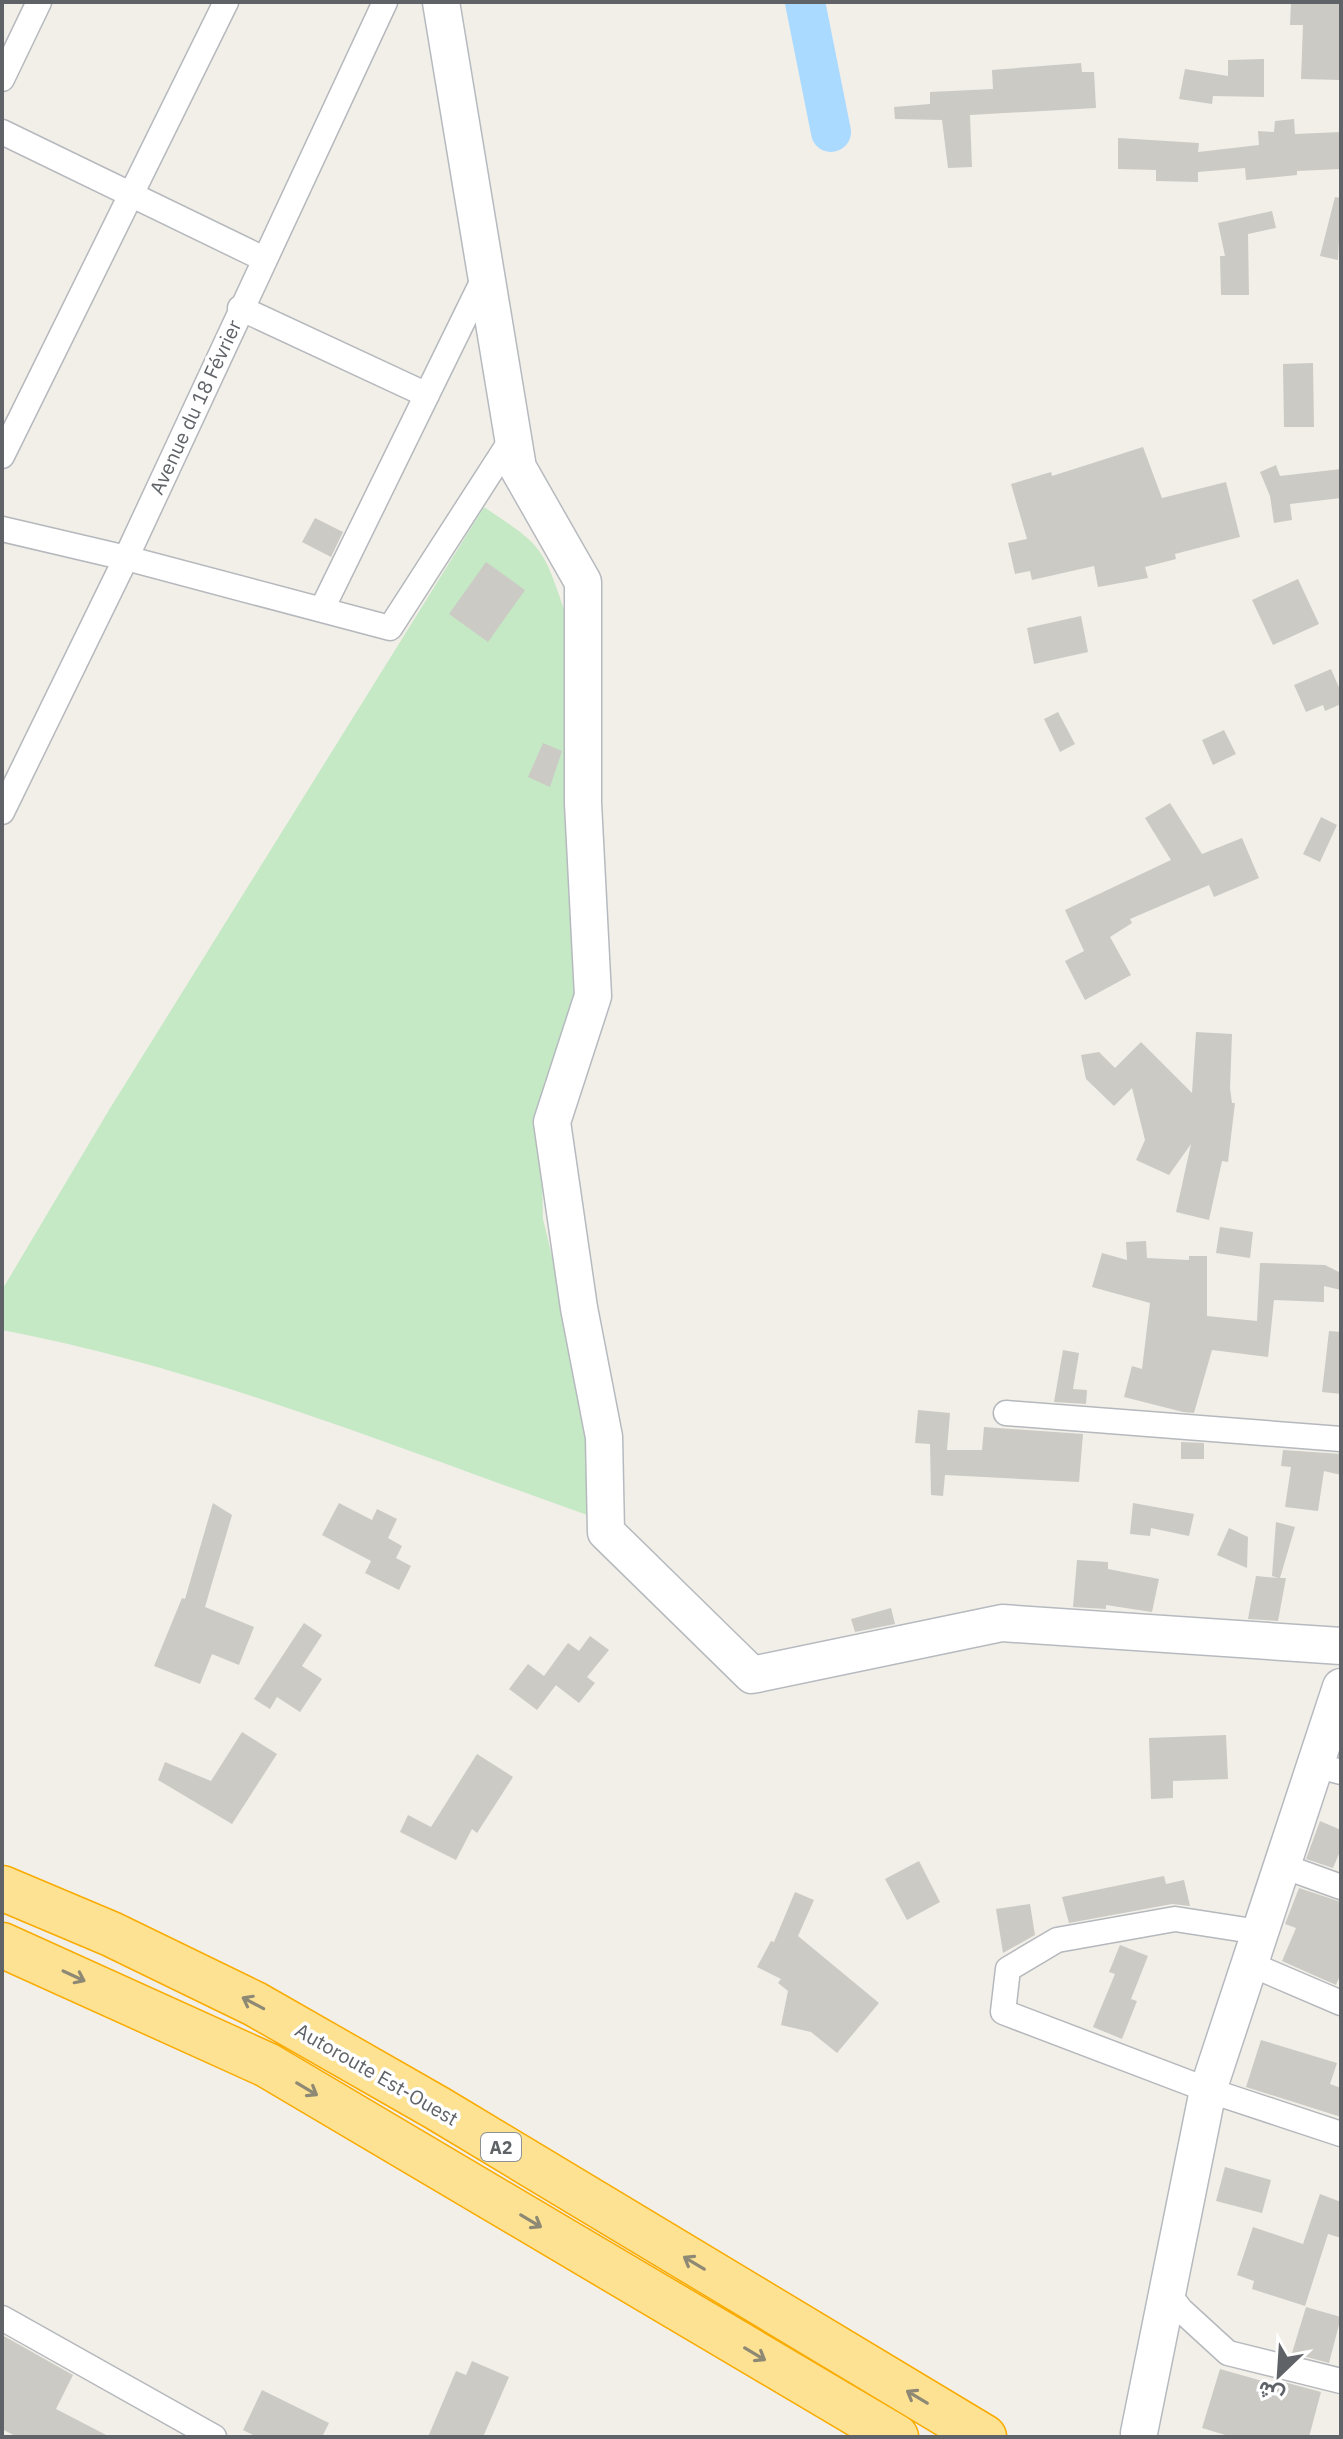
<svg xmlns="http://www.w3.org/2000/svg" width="1343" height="2439" viewBox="0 0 1343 2439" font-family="'IBM Plex Sans',Vazirmatn,sans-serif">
  <rect width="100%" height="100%" fill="#f1efe8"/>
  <path fill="#c5e8c5" d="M484,507C540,545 542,544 564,609L578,989L541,1128L543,1219L590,1414V1516C397,1448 203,1368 2,1330V1290L109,1110Z"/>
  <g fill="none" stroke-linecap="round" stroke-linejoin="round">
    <path stroke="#aadaff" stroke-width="40" d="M805,2L831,132"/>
  </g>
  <path fill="#cccac5" d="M1291,2L1341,3V80L1301,79L1303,25H1290Z
    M1264,59V97L1213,96L1212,104L1179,99L1185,69L1228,76V60Z
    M1081,63L1082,72H1094L1096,108L970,115L972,167L948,168L942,120L895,119L894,107L930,104V92L993,89L992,70Z
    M1294,119L1295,134L1341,132V169L1297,171V175L1246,180L1245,168L1198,172V182L1156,181V170L1118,169V138L1199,143L1198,152L1259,145L1258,131L1274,132L1275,121Z
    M1335,197L1341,198L1338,260L1320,256Z
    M1272,211L1276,228L1248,234L1249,295H1221L1220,256H1225L1218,223Z
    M1313,363L1314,427H1284L1283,364Z
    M1143,447L1162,498L1226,482L1240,537L1175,554L1176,559L1145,567L1148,578L1098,587L1094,566L1032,580L1030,571L1015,574L1008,543L1027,539L1011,484L1051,472L1052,476Z
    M1276,465L1280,476L1341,469V498L1290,504L1292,520L1274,523L1270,496L1260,472Z
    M315,518L343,532L331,557L302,542Z
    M486,562L525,590L488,642L449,614Z
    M1298,579L1319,624L1273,645L1252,600Z
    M1081,616L1088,652L1034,664L1027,628Z
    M1331,669L1341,692V704L1325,711L1323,705L1306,712L1294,685Z
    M1058,712L1075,744L1060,752L1044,719Z
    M1224,730L1236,754L1213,765L1202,740Z
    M543,743L562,751L550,787L528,777Z
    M1170,803L1202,854L1242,838L1259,878L1214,897L1209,885L1130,919L1132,923L1110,937L1131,975L1085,1000L1065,961L1084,951L1065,910L1171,860L1145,818Z
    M1321,817L1337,825L1320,862L1303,854Z
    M1196,1032L1232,1034L1230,1088L1232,1103H1235L1228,1162L1222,1161L1209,1220L1176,1212L1191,1144L1169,1175L1136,1160L1145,1140L1132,1088L1114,1106L1086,1079L1081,1055L1099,1052L1115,1068L1141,1042L1192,1093Z
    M1220,1227L1253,1232L1250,1258L1216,1253Z
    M1146,1241L1147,1258L1189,1260V1256H1207V1316L1257,1321L1260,1263L1325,1265L1341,1273V1290L1324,1286V1302L1274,1300L1268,1357L1212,1350L1194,1413L1183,1412L1124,1397L1132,1366L1142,1369L1150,1303L1092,1287L1102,1253L1127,1260L1126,1242Z
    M1329,1331L1341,1332V1394L1322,1392Z
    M1063,1350L1079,1353L1073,1389L1087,1390L1086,1404L1054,1402Z
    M918,1410L950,1413L947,1450H982L984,1427L1083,1434L1079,1482L945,1475L943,1496L931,1495L930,1444L915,1443Z
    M1181,1442L1204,1443V1459H1181Z
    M1283,1450L1341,1454V1475L1324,1471L1318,1511L1285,1507L1291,1467L1281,1466Z
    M213,1503L232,1515L205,1607L254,1627L239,1665L212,1654L200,1684L154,1666L182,1598L185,1599Z
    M339,1503L372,1520L377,1509L397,1519L388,1538L402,1546L396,1558L411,1566L399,1590L365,1573L371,1561L322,1535Z
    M1133,1503L1194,1514L1189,1536L1151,1528L1150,1536L1130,1534Z
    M1276,1522L1295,1527L1280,1578H1286L1278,1621L1248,1619L1256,1576L1278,1578L1272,1576Z
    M1229,1528L1248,1537L1247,1568L1217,1555Z
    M1077,1560L1108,1562V1569L1159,1579L1152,1612L1106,1605V1609L1073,1607Z
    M891,1608L895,1624L855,1632L851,1619Z
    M304,1623L322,1635L302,1666L322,1679L300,1712L277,1697L270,1709L254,1699Z
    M590,1636L609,1650L587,1677L595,1683L579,1703L544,1676L568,1643L579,1651Z
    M528,1664L556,1685L537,1710L509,1689Z
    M242,1732L277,1754L232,1824L158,1780L165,1762L211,1781Z
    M1226,1735L1228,1779L1173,1781V1798L1151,1799L1149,1738Z
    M477,1754L513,1777L477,1833L472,1829L456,1860L400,1832L408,1815L431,1827Z
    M1320,1821L1341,1830V1849L1333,1868L1306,1859Z
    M919,1861L940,1902L907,1920L885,1879Z
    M1164,1876L1166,1884L1184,1880L1190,1906L1172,1904L1069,1923L1062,1897Z
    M1299,1888L1341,1902V1973L1336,1985L1282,1961L1296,1928L1285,1924Z
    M795,1892L814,1900L798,1936L879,2003L837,2053L811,2032L781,2025L788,1991L778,1983L781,1979L757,1967L771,1941L774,1942Z
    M1030,1904L1035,1935L1003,1953L996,1909Z
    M1120,1945L1148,1956L1131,1999L1137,2001L1122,2039L1093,2027L1115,1974L1109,1972Z
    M1261,2040L1337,2063L1330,2084L1341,2088V2117L1246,2087Z
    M1225,2167L1271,2180L1262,2213L1216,2201Z
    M1320,2194L1341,2202V2238L1328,2234L1305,2306L1252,2289L1254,2281L1237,2275L1253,2227L1303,2244Z
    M1306,2307L1341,2317L1329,2363L1292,2353Z
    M2,2335L73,2375L56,2409L110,2437H17L2,2429Z
    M472,2361L509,2377L483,2437H428L456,2371L466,2375Z
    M1220,2369L1283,2387L1284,2382L1321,2392L1309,2437H1232L1202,2428Z
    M262,2390L329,2423L322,2437H257L243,2430Z"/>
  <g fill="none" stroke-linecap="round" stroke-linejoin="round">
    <defs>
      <path id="street" d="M2,79L39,2
        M2,132L264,259
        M240,308L427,395
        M2,456L226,2
        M2,529L126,558L390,628L513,437
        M322,609L486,274
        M2,812L126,558L385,2
        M1006,1413L1341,1439
        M1315,1765L1341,1772
        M1280,1865L1341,1887
        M1259,1932L1175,1919L1057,1940L1008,1969L1003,2012L1208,2090L1341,2134
        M1250,1964L1341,2003
        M1166,2291L1181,2310L1228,2353L1341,2381
        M2,2318L214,2437"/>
      <path id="secondary" d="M441,2L518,468L583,582V803L593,996L552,1122L579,1308L604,1437L606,1532L752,1675L1002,1623L1341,1646
        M1139,2433L1208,2090L1341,1687"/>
      <path id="highway" d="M2,1888L111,1934L255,2004L437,2108L984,2437
        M2,1945L267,2065L896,2437"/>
    </defs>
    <use href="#street" stroke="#b5b8bc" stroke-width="27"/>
    <use href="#secondary" stroke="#b6babf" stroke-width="39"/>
    <use href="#highway" stroke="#f9ab00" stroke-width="47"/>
    <use href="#street" stroke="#fff" stroke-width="24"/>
    <use href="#secondary" stroke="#fff" stroke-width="36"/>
    <use href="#highway" stroke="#fde293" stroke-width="44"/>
  </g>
  <defs><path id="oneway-shaft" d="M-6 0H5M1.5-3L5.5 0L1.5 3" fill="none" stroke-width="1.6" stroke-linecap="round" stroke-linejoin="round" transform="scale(2)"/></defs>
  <g stroke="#8e8975">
    <use href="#oneway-shaft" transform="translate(74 1976) rotate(25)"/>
    <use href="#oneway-shaft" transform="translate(253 2003) rotate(-152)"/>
    <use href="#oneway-shaft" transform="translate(307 2089) rotate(31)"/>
    <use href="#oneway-shaft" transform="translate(531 2221) rotate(31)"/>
    <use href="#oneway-shaft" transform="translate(694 2263) rotate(-149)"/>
    <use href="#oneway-shaft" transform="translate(755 2354) rotate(31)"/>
    <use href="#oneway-shaft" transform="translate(917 2397) rotate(-149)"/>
  </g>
  <g text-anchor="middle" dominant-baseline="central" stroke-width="7" stroke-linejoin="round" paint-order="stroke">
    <rect fill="#fff" stroke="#8f9295" stroke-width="2" x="481" y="2133" width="40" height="28" rx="6"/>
    <g font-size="18" font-weight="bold" fill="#5f6368">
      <text x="501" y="2147">A2</text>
    </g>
    <g font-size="20" fill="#5f6368" stroke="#fff">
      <text transform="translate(195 407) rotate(-65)">Avenue du 18 Février</text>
      <text transform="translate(377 2074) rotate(30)">Autoroute Est-Ouest</text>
    </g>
  </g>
  <rect width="1343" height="2439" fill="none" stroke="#5f6368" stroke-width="8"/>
  <g transform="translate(1279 2375) rotate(205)" stroke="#ffffff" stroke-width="6" paint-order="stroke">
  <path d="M0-6L14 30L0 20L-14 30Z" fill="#5f6368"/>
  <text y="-12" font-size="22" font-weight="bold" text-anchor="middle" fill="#5f6368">ش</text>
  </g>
</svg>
